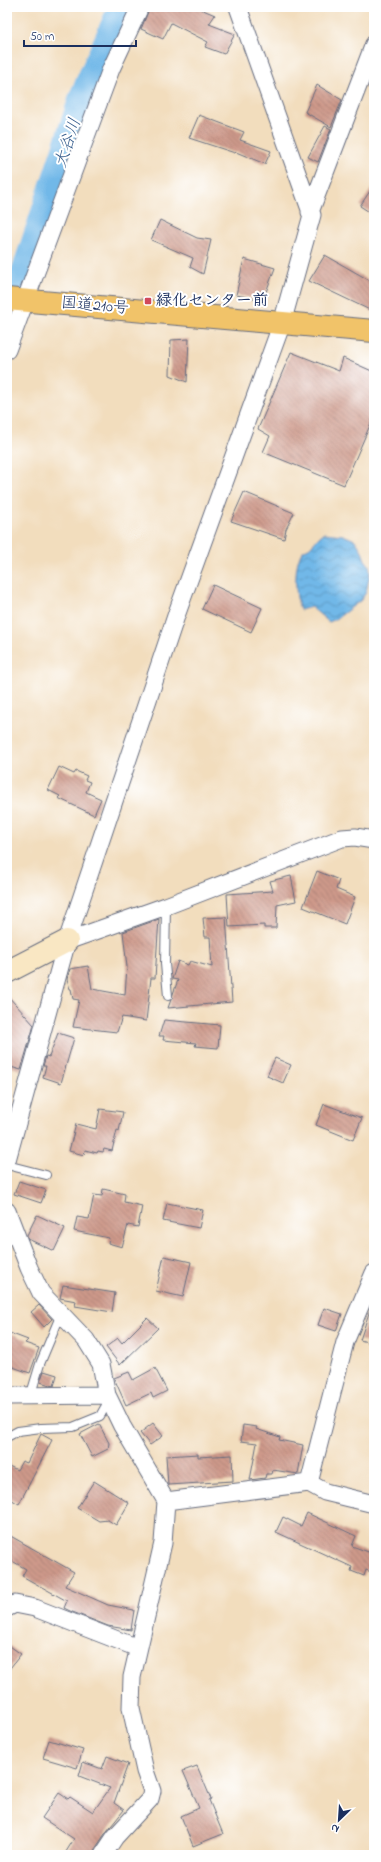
<svg xmlns="http://www.w3.org/2000/svg" width="381" height="1862" viewBox="0 0 381 1862" font-family="'Indie Flower','Klee One',sans-serif">
  <defs>
    <pattern id="water-waves" width="16" height="10" patternUnits="userSpaceOnUse"><rect width="16" height="10" fill="#71b8e8"/><path d="M0 5q4-4 8 0t8 0" fill="none" stroke="#5c96bf"/></pattern>
    <pattern id="building-back-hatch" width="6" height="6" patternUnits="userSpaceOnUse"><rect width="6" height="6" fill="#ce998a"/><path d="M-1 5l2 2M0 0l6 6M5-1l2 2" fill="none" stroke="#a67d74"/></pattern>
  </defs>
  <rect width="100%" height="100%" fill="#fff"/>
  <filter id="ink" filterUnits="userSpaceOnUse"><feTurbulence type="fractalNoise" baseFrequency=".025" numOctaves="2"/><feDisplacementMap in="SourceGraphic" scale="8" xChannelSelector="R" yChannelSelector="G"/><feConvolveMatrix kernelMatrix="1 2 1 2 8 2 1 2 1" color-interpolation-filters="sRGB"/></filter>
  <filter id="wash" filterUnits="userSpaceOnUse"><feTurbulence type="fractalNoise" baseFrequency=".012" numOctaves="4" result="noise"/><feDisplacementMap in="SourceGraphic" scale="16" xChannelSelector="R" yChannelSelector="G"/><feGaussianBlur stdDeviation="0.9" result="paint"/><feColorMatrix in="noise" values="0 0 0 0 0 0 0 0 0 0 0 0 0 0 0 0 0 1.4 0 .05"/><feComposite in="paint" operator="in"/></filter>
  <g filter="url(#wash)">
    <rect width="100%" height="100%" fill="#f2ddbd"/>
    <path fill="url(#water-waves)" stroke="#4674a3" d="M324,533L343,535L355,540L361,549L365,560L369,565L370,573L366,592L361,600L336,619L329,622L311,607L300,610C295,597 293,562 303,551C305,549 309,549 311,546C316,541 318,537 324,533Z"/>
    <g fill="none" stroke-linecap="round" stroke-linejoin="round">
      <path stroke="#71b8e8" stroke-width="4.5" d="M7,323L8,322"/>
      <path stroke="#71b8e8" stroke-width="27" d="M21,283L83,96L122,7"/>
    </g>
    <g id="blocks">
      <path fill="url(#building-back-hatch)" d="M150,7H196L215,15L209,24L235,34L224,54L205,47L208,42L171,23L163,39L141,29Z
        M317,85L342,100L331,127L305,112Z
        M199,115L244,132L240,140L271,151L265,164L236,152L235,153L189,138Z
        M325,126L331,129L318,162L308,157Z
        M374,185V215L360,206Z
        M160,220L197,238L211,240L203,274L190,267L193,258L151,240Z
        M325,255L374,283V312L309,281Z
        M244,259L275,268L263,300L236,295Z
        M189,339L187,382L170,375L171,340Z
        M291,352L339,371L343,358L374,372V416L344,485L263,452L270,436L258,429Z
        M244,492L294,513L286,529L284,539L231,521Z
        M213,585L262,608L251,632L202,609Z
        M59,767L74,774L76,771L87,776L85,780L90,782L86,792L101,799L94,815L58,798L60,796L48,790Z
        M317,871L339,880L336,889L355,897L345,924L303,907Z
        M291,876L296,901L277,905L276,928H264V925L229,927L227,894L273,891L270,881Z
        M226,917L232,1002L168,1008L178,980L172,979L178,961L188,965L190,961L212,967L210,937H205L203,918Z
        M159,919L155,978H151L146,1021L122,1017L117,1032L73,1027L79,1000L73,999L71,989H70L67,979L70,969L88,966L92,989L125,995L127,967L123,932Z
        M7,995L34,1025L21,1070L7,1066Z
        M164,1020L220,1025L218,1048L195,1046L196,1043L163,1040L164,1036H159Z
        M58,1033L74,1038L61,1083L43,1077L46,1066H43L46,1056L49,1057Z
        M275,1058L291,1065L283,1083L267,1076Z
        M324,1104L362,1118L353,1140L316,1125Z
        M100,1109L123,1112L119,1131L117,1130L112,1151L104,1149L103,1152L98,1151L97,1153L85,1150L84,1155L69,1151L76,1124L96,1129Z
        M19,1181L46,1190L41,1203L14,1194Z
        M103,1189L125,1194L124,1202L142,1206L138,1227L128,1225L122,1247L108,1243L109,1238L74,1231L77,1217L89,1219L94,1195L102,1196Z
        M167,1203L203,1210L199,1228L163,1221Z
        M37,1215L65,1228L54,1251L28,1239L27,1235Z
        M164,1256L191,1262L183,1297L156,1291Z
        M63,1285L115,1293L112,1312L75,1306L76,1301L60,1298Z
        M372,1304H374V1344L360,1340Z
        M39,1305L52,1319L44,1327L31,1312Z
        M324,1308L342,1314L336,1331L318,1325Z
        M147,1318L158,1328L120,1365L106,1347L118,1338L122,1343Z
        M7,1332L28,1340L25,1343L39,1348L30,1373L7,1365Z
        M155,1368L167,1391L153,1398L151,1393L126,1405L114,1378L129,1372L133,1380Z
        M44,1371L57,1375L54,1386L40,1382Z
        M153,1423L163,1436L150,1445L140,1433Z
        M99,1424L109,1443L108,1449L92,1457L80,1434Z
        M243,1425L257,1427L256,1429L280,1437L279,1440L303,1445L298,1474L273,1470L272,1474H266L265,1478L250,1480L257,1443L241,1441Z
        M41,1434L52,1440L19,1504L7,1497V1465L17,1470L22,1461L27,1463Z
        M198,1454V1457L232,1455L233,1481L168,1485L166,1456Z
        M94,1481L129,1503L116,1525L108,1520L99,1521L77,1508Z
        M307,1513L356,1536L352,1546L374,1554V1573L366,1570L364,1576L351,1571L352,1567L276,1532L283,1517L301,1526Z
        M7,1534L74,1572L65,1586L108,1605L134,1610L131,1630L108,1626L70,1611L64,1608L67,1601L22,1576L26,1569L7,1558Z
        M7,1644L21,1654L7,1672Z
        M49,1740L83,1750L77,1768L43,1758Z
        M107,1756L128,1764L114,1803L124,1810L107,1831L91,1855H64L74,1839L42,1818L59,1793L68,1799L70,1797L93,1812L110,1788L79,1776L83,1762L102,1769Z
        M197,1766L211,1799L209,1800L223,1834L193,1846L181,1816L199,1808L183,1771Z"/>
    </g>
  </g>
  <g filter="url(#ink)">
    <use href="#blocks" fill-opacity="0" stroke="#666c7f" stroke-width="1"/>
    <g fill="none" stroke-linecap="round" stroke-linejoin="round">
      <defs>
        <path id="lane" d="M166,906L165,964L168,996
          M7,1165L46,1175
          M30,1397L40,1364L61,1314
          M7,1437L18,1431L41,1428L73,1427L100,1416L109,1400"/>
        <path id="street" d="M310,212L374,44
          M7,350L111,69L140,7
          M67,941L166,906L342,838L355,837L374,840
          M7,1160L67,941L177,613L282,323L312,215L238,7
          M7,1211L29,1268L41,1293L86,1340L101,1364L107,1395L122,1426L166,1501L163,1543L132,1677L131,1708L145,1771L152,1791L150,1799L115,1837L103,1855
          M7,1396L107,1395
          M309,1483L345,1342L374,1273
          M166,1501L309,1483L325,1492L374,1504
          M7,1608L15,1604L35,1608L138,1648"/>
        <path id="secondary" d="M7,972L67,941"/>
        <path id="highway" d="M7,299L374,331"/>
      </defs>
      <use href="#lane" stroke="#666c7f" stroke-width="10"/>
      <use href="#street" stroke="#666c7f" stroke-width="19"/>
      <use href="#secondary" stroke="#666c7f" stroke-width="24"/>
      <use href="#highway" stroke="#666c7f" stroke-width="24"/>
      <use href="#lane" stroke="#fff" stroke-width="8"/>
      <use href="#street" stroke="#fff" stroke-width="17"/>
      <use href="#secondary" stroke="#f9e7c3" stroke-width="22"/>
      <use href="#highway" stroke="#f1c369" stroke-width="22"/>
    </g>
  </g>
  <rect fill="#d1495b" stroke="#fff" stroke-width="1.5" x="144" y="297" width="8" height="8" rx="2"/>
  <g text-anchor="middle" dominant-baseline="central" stroke-width="4" stroke-linejoin="round" paint-order="stroke">
    <g font-size="16" font-weight="bold" fill="#1b2f5e" stroke="#fff" text-anchor="start">
      <text x="156" y="301">緑化センター前</text>
    </g>
    <g font-size="16" fill="#1b2f5e" stroke="#fff">
      <text transform="translate(95 306) rotate(5)">国道210号</text>
    </g>
    <g font-size="17" font-style="italic" fill="#395f8e" stroke="#fff">
      <text transform="translate(68 143) rotate(-72)">大谷川</text>
    </g>
  </g>
  <rect width="381" height="1862" fill="none" stroke="#fff" stroke-width="24"/>
  <g transform="translate(339 1820) rotate(205)" stroke="#ffffff" stroke-width="3" paint-order="stroke">
  <path d="M0-3L7 15L0 10L-7 15Z" fill="#1b2f5e"/>
  <text y="-6" font-size="11" font-weight="bold" text-anchor="middle" fill="#1b2f5e">N</text>
  </g>
  <path d="M24 40v6h112v-6" fill="none" stroke="#1b2f5e" stroke-width="2"/>
  <text x="30" y="40" font-size="12" fill="#1b2f5e" stroke="#ffffff" stroke-width="3" paint-order="stroke">50 m</text>
</svg>
